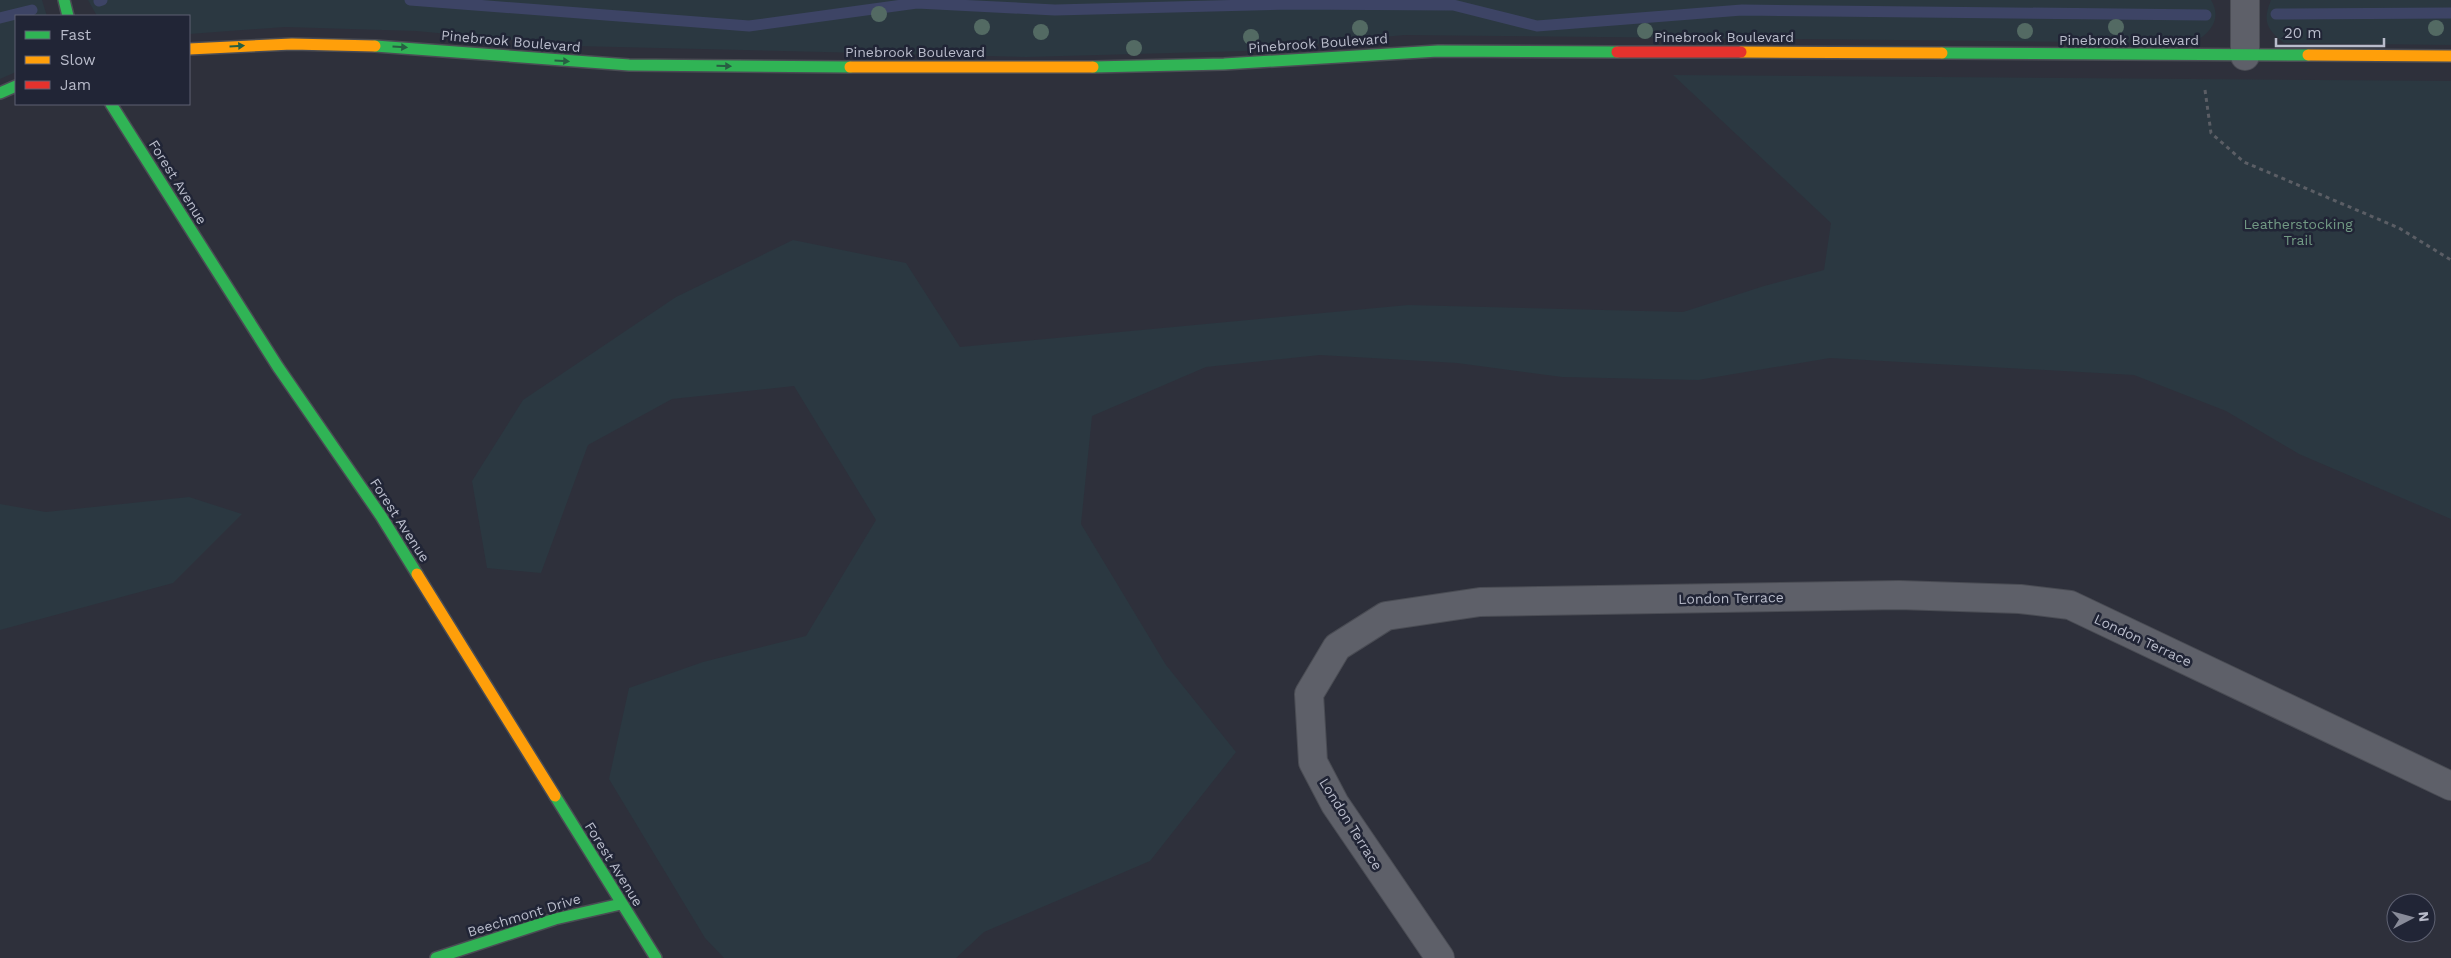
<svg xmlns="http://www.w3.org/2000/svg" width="2451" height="958" viewBox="0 0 2451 958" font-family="'Work Sans',sans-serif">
  <rect width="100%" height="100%" fill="#2e303b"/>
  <path fill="#2b3841" d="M0,0H42L47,16H16V72L0,79Z
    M88,0H2211C2223,19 2209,35 2192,43L1404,35L1245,51L1026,57L575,46L416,31L285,27L189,34V16H97Z
    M2271,0H2451V45L2284,43C2267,29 2262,22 2271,0Z
    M1673,75L2451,81V519L2299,454L2226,411L2134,375L1830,358L1698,380L1562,377L1457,363L1320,355L1206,367L1092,416L1081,524L1166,665L1236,752L1150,861L984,932L956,958H724L705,938L609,779L629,688L703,662L806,636L876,520L794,386L672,399L588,445L541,573L487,568L472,481L523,400L676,297L793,240L906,263L960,347L1408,305L1683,312L1764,286L1824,270L1831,223Z
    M189,497L242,514L173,583L0,630V504L46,512Z"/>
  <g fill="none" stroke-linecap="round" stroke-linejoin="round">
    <path stroke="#3d4465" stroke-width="11" d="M410,0L749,26L917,3L1055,10L1289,4L1453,5L1537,26L1742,10L2206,15
      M99,1L102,0
      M2276,14L2451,13
      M0,18L32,10"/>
    <defs>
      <path id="street" d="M2245,56V0
        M1440,958L1335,804L1313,762L1309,694L1337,647L1386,616L1480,602L1899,595L2020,599L2070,605L2451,786"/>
      <path id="fast" d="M64,0L68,16
        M375,46L629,65L850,67
        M1942,53L2308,55
        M1093,67L1224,64L1438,51L1617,52
        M0,93L16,86
        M111,104L278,367L381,516L417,574
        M555,796L656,958
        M436,958L555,919L621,904"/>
      <path id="slow" d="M189,49L292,44L375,46
        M1741,52L1942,53
        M2308,55L2451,56
        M850,67H1093
        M417,574L555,796"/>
      <path id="jam" d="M1617,52H1741"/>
    </defs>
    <use href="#street" stroke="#4a4c54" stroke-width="30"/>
    <use href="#fast" stroke="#4a4c54" stroke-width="14"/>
    <use href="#slow" stroke="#4a4c54" stroke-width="14"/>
    <use href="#jam" stroke="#4a4c54" stroke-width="14"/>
    <path stroke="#5b5e65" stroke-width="3" stroke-dasharray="4 4" stroke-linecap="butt" d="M2205,90L2211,133L2244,162L2399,228L2451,260"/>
    <use href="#street" stroke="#5e6069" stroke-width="28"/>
    <use href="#fast" stroke="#30b455" stroke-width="11"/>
    <use href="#slow" stroke="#ff9f0a" stroke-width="11"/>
    <use href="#jam" stroke="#e5322d" stroke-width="11"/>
  </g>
  <g fill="#536a63">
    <circle cx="879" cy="14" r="8"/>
    <circle cx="982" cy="27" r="8"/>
    <circle cx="2116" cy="27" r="8"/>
    <circle cx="1360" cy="28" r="8"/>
    <circle cx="2436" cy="28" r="8"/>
    <circle cx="1645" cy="31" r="8"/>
    <circle cx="2025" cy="31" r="8"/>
    <circle cx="1041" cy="32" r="8"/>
    <circle cx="1251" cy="37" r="8"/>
    <circle cx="1134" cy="48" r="8"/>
  </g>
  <defs><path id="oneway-solid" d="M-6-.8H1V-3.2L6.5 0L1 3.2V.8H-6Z" transform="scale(1.25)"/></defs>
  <g fill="#275e42">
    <use href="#oneway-solid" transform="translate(237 46) rotate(-3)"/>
    <use href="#oneway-solid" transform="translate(400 47) rotate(3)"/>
    <use href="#oneway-solid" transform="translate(562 61) rotate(3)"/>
    <use href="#oneway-solid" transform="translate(724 66) rotate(1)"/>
  </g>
  <g text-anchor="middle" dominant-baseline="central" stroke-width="5" stroke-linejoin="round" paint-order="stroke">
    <g font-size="14" fill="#b9bccb" stroke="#212536">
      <text x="1724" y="37">Pinebrook Boulevard</text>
      <text x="2129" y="40">Pinebrook Boulevard</text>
      <text transform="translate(511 41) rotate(5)">Pinebrook Boulevard</text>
      <text transform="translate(1318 43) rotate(-4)">Pinebrook Boulevard</text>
      <text x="915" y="52">Pinebrook Boulevard</text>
      <text transform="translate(178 182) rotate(58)">Forest Avenue</text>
      <text transform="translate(400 520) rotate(57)">Forest Avenue</text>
      <text transform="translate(1731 598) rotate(-1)">London Terrace</text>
      <text transform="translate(2143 640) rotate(25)">London Terrace</text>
      <text transform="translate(1351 824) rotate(58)">London Terrace</text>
      <text transform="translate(614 864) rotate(58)">Forest Avenue</text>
      <text transform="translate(524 915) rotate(-17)">Beechmont Drive</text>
    </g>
    <g font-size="14" fill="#729a84" stroke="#212536">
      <text x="2298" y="224">Leatherstocking<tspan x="2298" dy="16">Trail</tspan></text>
    </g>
  </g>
  <rect x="15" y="15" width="175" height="90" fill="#212536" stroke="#5e6172"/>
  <rect x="25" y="31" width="25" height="8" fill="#30b455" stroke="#5e6172"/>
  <text x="60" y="40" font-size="15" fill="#b9bccb">Fast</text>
  <rect x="25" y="56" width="25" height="8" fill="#ff9f0a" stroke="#5e6172"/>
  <text x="60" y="65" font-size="15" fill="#b9bccb">Slow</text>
  <rect x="25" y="81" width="25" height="8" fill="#e5322d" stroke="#5e6172"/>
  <text x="60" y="90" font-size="15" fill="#b9bccb">Jam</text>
  <g transform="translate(2411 918) rotate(84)"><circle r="24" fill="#212536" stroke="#5e6172"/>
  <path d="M0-4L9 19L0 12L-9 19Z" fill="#888b99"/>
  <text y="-8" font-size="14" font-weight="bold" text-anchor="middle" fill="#b9bccb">N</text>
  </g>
  <path d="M2276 38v8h108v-8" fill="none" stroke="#b9bccb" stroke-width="2.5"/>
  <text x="2284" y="38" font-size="15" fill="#b9bccb" stroke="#212536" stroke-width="4" paint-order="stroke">20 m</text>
</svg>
